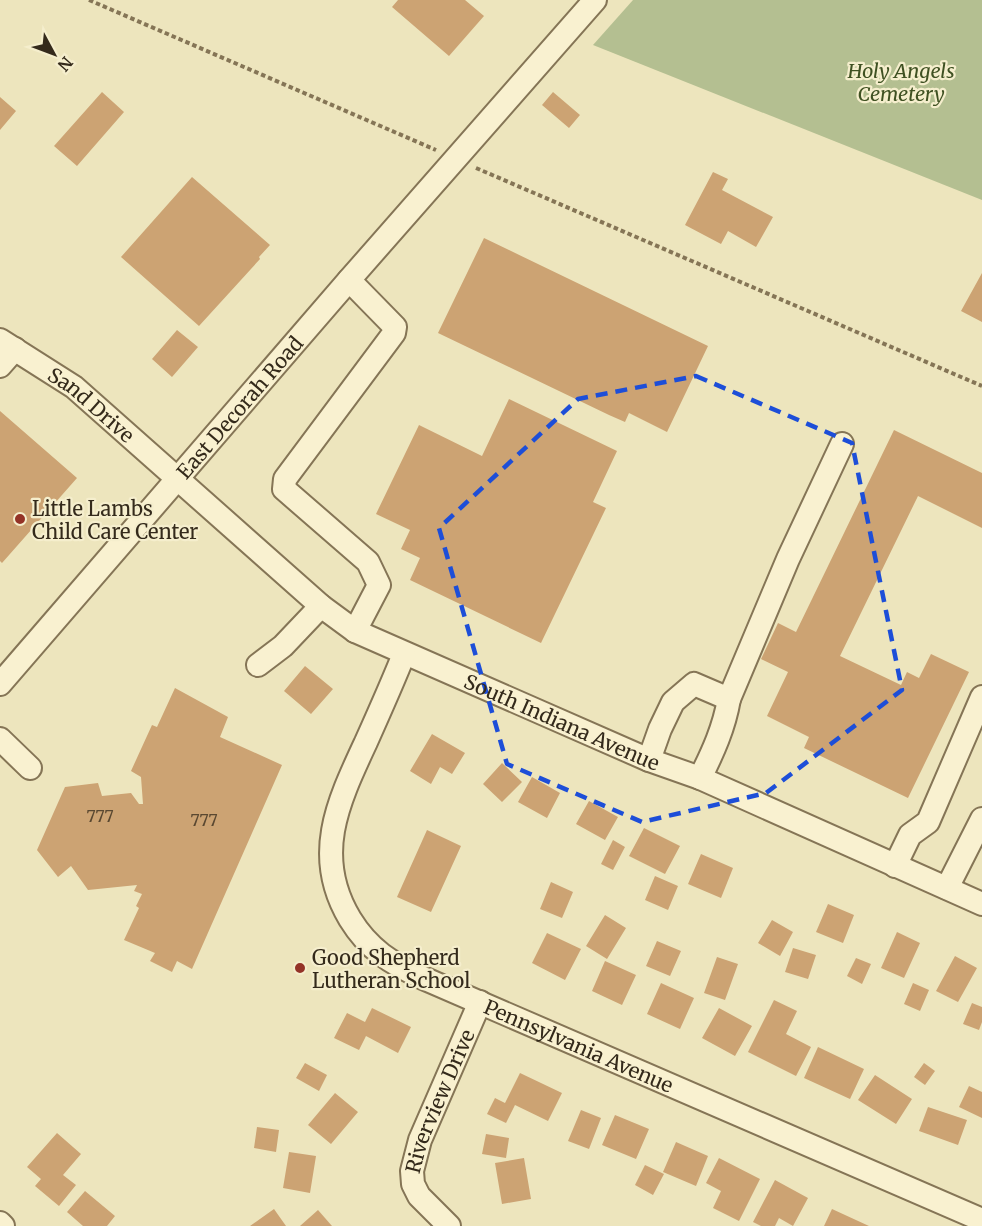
<svg xmlns="http://www.w3.org/2000/svg" width="982" height="1226" viewBox="0 0 982 1226" font-family="Merriweather,serif">
  <rect width="100%" height="100%" fill="#ede5bd"/>
  <path fill="#b4bf91" d="M633,0H982V200L593,45Z"/>
  <path fill="#cca373" d="M398,0H465L484,16L449,56L392,7Z
    M102,92L124,112L77,166L54,146Z
    M553,92L580,115L569,128L542,105Z
    M0,97L16,111L0,130Z
    M713,172L728,179L722,190L773,217L756,247L728,231L721,244L685,225Z
    M192,177L270,245L259,257L260,259L199,326L121,257Z
    M484,238L708,346L667,432L629,413L625,422L609,415L438,333Z
    M982,273V322L961,311Z
    M177,330L198,347L172,377L152,359Z
    M509,399L617,451L593,502L606,508L541,643L410,580L420,558L401,549L410,530L376,514L419,425L482,456Z
    M0,411L77,478L2,563L0,561Z
    M894,430L982,473V528L918,496L840,656L901,685L907,672L919,678L931,654L969,672L908,798L804,748L809,737L767,716L788,672L761,659L778,623L796,632Z
    M305,666L333,689L311,714L284,691Z
    M175,688L228,717L220,737L282,765L192,969L177,961L172,972L150,961L155,953L124,940L139,908L136,906L142,894L134,891L137,885L88,890L71,866L58,877L37,850L65,787L98,783L102,796L131,793L139,804H143L141,777L131,771L152,725L157,727Z
    M432,734L465,753L452,774L440,767L431,784L410,771Z
    M502,763L522,782L502,802L483,784Z
    M532,777L560,793L547,818L518,802Z
    M589,801L618,817L605,840L576,824Z
    M644,828L680,846L665,874L629,856Z
    M427,830L461,846L431,912L397,897Z
    M613,840L625,847L613,870L601,864Z
    M701,854L733,868L721,898L688,884Z
    M655,876L678,886L668,910L645,900Z
    M551,882L573,892L562,918L540,909Z
    M828,904L854,915L843,943L816,932Z
    M605,915L626,928L607,959L586,946Z
    M772,920L793,932L780,956L758,943Z
    M897,932L920,943L904,978L881,968Z
    M547,933L581,949L565,980L532,963Z
    M657,941L681,951L670,976L646,966Z
    M793,948L816,955L808,979L785,972Z
    M955,956L977,968L958,1002L936,991Z
    M717,957L738,964L725,1000L704,993Z
    M856,958L871,964L862,984L847,976Z
    M605,961L636,975L622,1005L592,991Z
    M661,983L694,998L680,1029L647,1014Z
    M913,983L929,990L920,1011L904,1004Z
    M774,1000L797,1011L786,1034L811,1047L796,1076L748,1052Z
    M972,1003L982,1007V1022L979,1030L963,1024Z
    M372,1008L411,1027L398,1053L366,1036L359,1050L334,1038L347,1013L365,1022Z
    M719,1008L752,1026L735,1056L702,1038Z
    M818,1047L864,1069L850,1099L804,1078Z
    M305,1063L327,1075L319,1091L296,1078Z
    M924,1063L935,1071L925,1085L914,1077Z
    M520,1073L562,1093L548,1121L515,1105L506,1123L487,1114L495,1098L505,1103Z
    M875,1075L912,1099L896,1124L858,1100Z
    M969,1086L982,1092V1118L959,1107Z
    M335,1093L358,1112L331,1144L308,1125Z
    M928,1107L967,1120L958,1145L919,1131Z
    M581,1110L601,1118L589,1149L568,1141Z
    M615,1115L649,1129L636,1159L602,1145Z
    M257,1127L279,1130L276,1152L254,1148Z
    M57,1133L81,1154L63,1175L76,1185L59,1206L35,1186L41,1179L27,1167Z
    M486,1134L509,1138L506,1158L482,1154Z
    M676,1142L708,1156L696,1186L663,1172Z
    M289,1152L316,1156L310,1193L283,1188Z
    M524,1158L531,1199L502,1204L495,1163Z
    M719,1158L760,1179L739,1221L713,1208L721,1191L706,1183Z
    M645,1165L664,1174L653,1195L635,1185Z
    M775,1180L808,1198L793,1226L779,1218L775,1226H761L753,1222Z
    M85,1191L115,1216L107,1226H83L67,1212Z
    M274,1209L286,1226H250Z
    M832,1209L869,1226H824Z
    M318,1210L332,1226H300Z"/>
  <g fill="none" stroke-linecap="round" stroke-linejoin="round">
    <defs>
      <g id="minor">
        <path d="M349,280L395,327L394,333L285,479L284,489L368,562L379,585L355,631"/>
        <path id="s1" d="M0,340L74,387L321,606L355,631L649,760L700,778L982,904"/>
        <path d="M0,366L15,349"/>
        <path id="s2" d="M404,654C392,684 379,713 366,742C338,802 312,856 350,919C369,950 391,963 423,978L982,1220"/>
        <path d="M258,665L283,646L321,606"/>
        <path id="s3" d="M0,684L349,280L595,0"/>
        <path d="M729,699L788,559L842,444"/>
        <path d="M0,739L30,768"/>
        <path d="M649,760L660,729L673,702L694,684L729,699C724,728 713,752 700,778"/>
        <path d="M895,866L910,835L928,822L982,697"/>
        <path d="M947,888L982,819"/>
        <path d="M0,1223L3,1226"/>
        <path id="s4" d="M449,1226L419,1196L413,1184L412,1171L420,1140L480,1002"/>
      </g>
    </defs>
    <use href="#minor" stroke="#857556" stroke-width="26"/>
    <path stroke="#857556" stroke-width="4" stroke-dasharray="4.5 3" stroke-linecap="butt" d="M89,0L436,150
      M476,168L982,386"/>
    <use href="#minor" stroke="#f9f1d0" stroke-width="22"/>
  </g>
  <path fill="none" stroke="#1d4ed8" stroke-width="4.5" stroke-dasharray="12 8" stroke-linejoin="round" d="M696,376L852,443L902,690L766,793L642,822L507,764L439,528L578,399Z"/>
  <g fill="#943327" stroke="#f5eecd" stroke-width="2">
    <circle cx="20" cy="519" r="6"/>
    <circle cx="300" cy="968" r="6"/>
  </g>
  <g text-anchor="middle" dominant-baseline="central" stroke-width="4.5" stroke-linejoin="round" paint-order="stroke">
    <g font-size="16" fill="#5a4831">
      <text x="100" y="816">777</text>
      <text x="204" y="820">777</text>
    </g>
    <g font-size="20" font-style="italic" fill="#3f5122" stroke="#f5eecd">
      <text x="901" y="70">Holy Angels<tspan x="901" dy="23">Cemetery</tspan></text>
    </g>
    <g font-size="20" fill="#342a1b" stroke="#f5eecd">
      <text stroke="none"><textPath href="#s1" startOffset="112">Sand Drive</textPath></text>
      <text stroke="none"><textPath href="#s3" startOffset="366">East Decorah Road</textPath></text>
      <text stroke="none"><textPath href="#s1" startOffset="686">South Indiana Avenue</textPath></text>
      <text stroke="none"><textPath href="#s2" startOffset="548">Pennsylvania Avenue</textPath></text>
      <text stroke="none"><textPath href="#s4" startOffset="144">Riverview Drive</textPath></text>
    </g>
    <g font-size="20" fill="#342a1b" stroke="#f5eecd" text-anchor="start">
      <text x="32" y="508">Little Lambs<tspan x="32" dy="23">Child Care Center</tspan></text>
      <text x="312" y="957">Good Shepherd<tspan x="312" dy="23">Lutheran School</tspan></text>
    </g>
  </g>
  <g transform="translate(54 54) rotate(131)" stroke="#f5eecd" stroke-width="4.5" paint-order="stroke">
  <path d="M0-4.5L10 22L0 15L-10 22Z" fill="#342a1b"/>
  <text y="-9" font-size="16" font-weight="bold" text-anchor="middle" fill="#342a1b">N</text>
  </g>
</svg>
